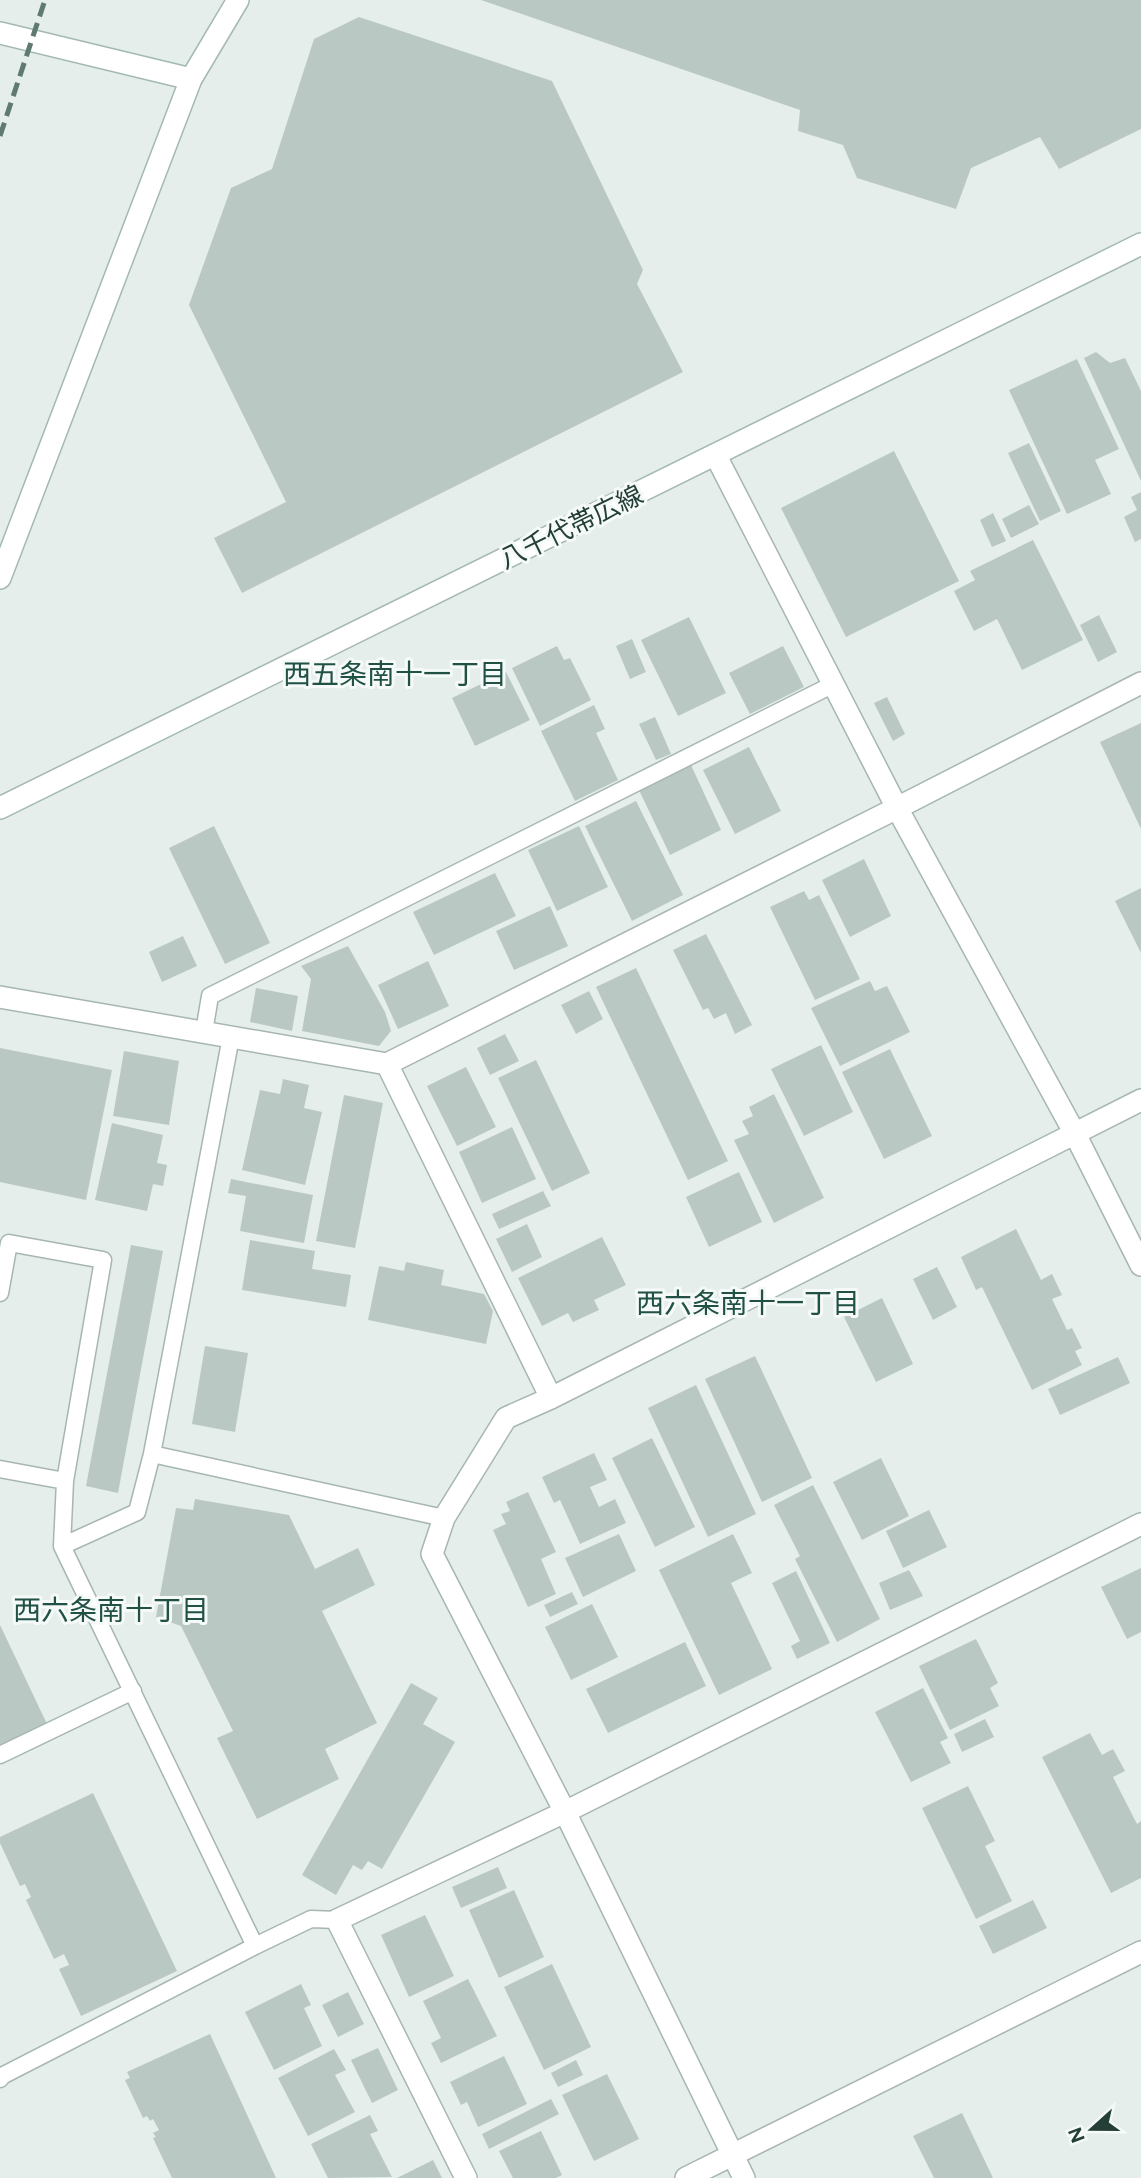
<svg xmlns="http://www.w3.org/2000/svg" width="1141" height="2178" viewBox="0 0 1141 2178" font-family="Figtree,'Noto Sans JP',sans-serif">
  <rect width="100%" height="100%" fill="#e5eeea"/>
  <path fill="#bac8c3" d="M481,0H1141V129L1059,169L1040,137L971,168L956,209L857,178L843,145L798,131L800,110Z
    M359,17L552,81L643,270L637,284L683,372L242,593L214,538L286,502L189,305L231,188L272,169L314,39Z
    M1096,352L1110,363L1125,358L1141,391V481L1084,358Z
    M1077,359L1119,449L1095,460L1111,494L1067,514L1009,390Z
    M1029,443L1061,511L1040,521L1008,453Z
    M894,451L959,581L846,637L781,508Z
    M1141,492V539L1135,542L1124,517L1137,510L1131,497Z
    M1029,505L1039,524L1011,538L1002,519Z
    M993,513L1006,541L992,547L980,520Z
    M1033,540L1083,640L1022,670L997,619L974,631L954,591L975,580L970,571Z
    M1099,615L1117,652L1098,662L1080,625Z
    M689,617L726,693L678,716L641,640Z
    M632,639L646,672L630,679L616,646Z
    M557,646L564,660L570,658L591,700L540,726L512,668Z
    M783,646L804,687L750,714L729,673Z
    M506,672L530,720L475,746L452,698Z
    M887,697L905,734L893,741L874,703Z
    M594,705L605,729L596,733L618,780L575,801L541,731Z
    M655,717L671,754L656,760L639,724Z
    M1141,723V829L1100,742Z
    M749,747L781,811L735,834L703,770Z
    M691,765L721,830L670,855L639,790Z
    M636,801L683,895L632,921L585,826Z
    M214,826L270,943L225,964L169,848Z
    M579,826L608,887L557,911L528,850Z
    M864,859L891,916L850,937L822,880Z
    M495,873L516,916L434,955L413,912Z
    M1141,888V953L1115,901Z
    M804,891L809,900L819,895L860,979L815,1000L770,907Z
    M550,906L568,946L514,970L496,931Z
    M706,934L752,1025L735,1034L726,1013L714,1019L708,1008L703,1010L673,950Z
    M183,936L197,966L162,982L149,952Z
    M348,946L385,1012L391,1031L379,1046L302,1031L311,979L301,966Z
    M428,961L449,1006L398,1029L378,985Z
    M636,968L728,1161L688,1180L596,987Z
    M870,981L875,991L887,986L910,1032L840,1066L811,1008Z
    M256,988L298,996L292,1031L250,1022Z
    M589,991L603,1019L576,1034L561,1005Z
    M505,1034L519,1061L490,1075L477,1048Z
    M821,1045L853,1112L804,1136L771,1069Z
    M0,1048L112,1070L86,1200L0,1182Z
    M890,1049L932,1136L884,1159L842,1072Z
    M124,1051L179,1061L169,1125L113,1116Z
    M536,1060L590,1173L552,1191L498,1078Z
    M466,1067L496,1127L457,1146L427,1086Z
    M283,1079L309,1085L304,1108L322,1112L305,1185L242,1170L260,1090L280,1094Z
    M774,1094L824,1198L774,1223L734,1140L749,1134L742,1121L753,1116L749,1107Z
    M344,1095L383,1103L355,1248L316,1241Z
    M112,1123L163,1135L157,1163L167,1165L163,1186L153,1184L147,1211L95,1200Z
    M512,1127L536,1179L482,1203L459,1152Z
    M739,1172L762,1222L709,1247L686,1197Z
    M231,1179L313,1195L304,1243L240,1231L246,1196L228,1193Z
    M543,1191L551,1206L499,1229L492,1214Z
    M527,1224L542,1257L512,1272L496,1239Z
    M1016,1229L1041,1280L1052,1274L1062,1295L1052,1299L1067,1330L1072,1328L1082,1348L1075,1351L1082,1365L1032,1390L982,1287L976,1290L961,1257Z
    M602,1237L626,1285L594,1300L599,1310L573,1322L568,1313L542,1326L518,1278Z
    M250,1240L315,1251L312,1269L351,1275L346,1307L242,1290Z
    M131,1245L163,1251L118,1493L86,1486Z
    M406,1262L444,1270L441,1285L484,1294L493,1311L486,1344L368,1320L379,1266L404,1271Z
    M937,1267L957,1307L933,1320L913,1279Z
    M882,1298L913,1364L876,1382L844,1317Z
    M205,1346L248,1353L235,1432L192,1424Z
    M755,1356L812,1478L762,1502L705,1379Z
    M1118,1357L1130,1383L1060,1415L1048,1389Z
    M696,1385L756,1514L708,1537L648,1408Z
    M652,1438L695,1527L655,1547L612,1458Z
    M594,1453L607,1480L590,1487L599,1507L615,1499L626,1523L580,1544L560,1500L554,1503L542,1477Z
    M881,1458L909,1516L862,1540L833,1482Z
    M813,1485L880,1619L837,1642L795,1559L800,1556L774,1505Z
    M528,1492L556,1552L541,1559L556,1594L528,1607L493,1530L506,1524L501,1514L510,1511L506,1502Z
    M195,1499L289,1515L315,1569L358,1548L375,1585L322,1611L377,1723L325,1749L339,1779L257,1819L217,1738L233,1731L181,1626L156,1617L176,1508L193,1510Z
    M929,1510L947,1547L903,1568L886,1531Z
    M619,1534L636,1571L583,1597L565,1558Z
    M733,1534L752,1573L731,1583L772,1669L719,1695L659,1570Z
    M1141,1568V1632L1127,1639L1101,1587Z
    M909,1570L923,1596L890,1610L879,1583Z
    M796,1571L830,1643L797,1659L791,1646L800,1641L772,1583Z
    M572,1592L578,1604L550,1617L544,1605Z
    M592,1604L618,1657L571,1680L545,1627Z
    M0,1625L47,1724L0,1747Z
    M976,1639L998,1683L990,1688L999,1706L950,1730L919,1666Z
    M685,1642L706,1686L608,1733L586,1689Z
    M411,1683L438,1698L423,1724L455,1742L382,1869L368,1861L362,1870L353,1865L336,1895L302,1875Z
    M923,1688L948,1738L940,1742L951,1763L911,1782L875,1712Z
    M985,1719L994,1737L962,1752L954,1734Z
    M1090,1733L1102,1755L1113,1749L1125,1771L1113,1777L1137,1824L1141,1821V1878L1111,1893L1042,1757Z
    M968,1786L995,1841L985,1846L1012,1901L976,1919L922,1808Z
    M93,1793L177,1971L81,2016L59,1969L69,1965L64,1954L54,1959L26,1900L31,1897L25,1884L20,1886L0,1843V1837Z
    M498,1867L507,1888L461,1908L452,1887Z
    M514,1890L544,1957L499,1978L469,1910Z
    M1033,1900L1047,1928L993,1954L979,1926Z
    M425,1915L454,1976L409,1997L381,1935Z
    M552,1964L591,2047L544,2070L504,1987Z
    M468,1979L497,2036L441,2063L431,2043L441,2038L423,2001Z
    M301,1984L311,2005L304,2008L322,2046L274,2070L245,2012Z
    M348,1992L364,2024L338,2037L322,2005Z
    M210,2034L276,2178H172L153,2138L156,2137L153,2133L159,2130L153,2119L150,2121L147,2116L143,2118L125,2080L130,2078L127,2072Z
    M378,2048L398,2090L372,2103L351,2060Z
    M334,2049L346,2070L335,2075L355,2112L308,2136L278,2078Z
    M504,2056L527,2104L478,2127L467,2102L461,2105L450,2082Z
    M576,2060L583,2075L558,2087L551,2073Z
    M607,2074L639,2139L594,2161L562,2095Z
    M551,2099L559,2114L489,2149L482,2134Z
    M962,2113L993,2178H934L913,2136Z
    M370,2115L378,2131L370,2134L392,2177L328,2178L311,2144Z
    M541,2131L562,2175L556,2178H513L499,2151Z
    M433,2160L442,2178H397Z"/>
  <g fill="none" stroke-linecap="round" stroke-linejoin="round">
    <defs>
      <path id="lane" d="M204,1032L210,996L834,684
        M231,1037L152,1454L444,1518
        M0,1293L9,1243L103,1260L65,1481L62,1546
        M0,1469L65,1481
        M0,1755L133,1691
        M255,1946L311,1919L337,1920
        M0,2079L2,2076L255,1946L62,1546L137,1512L152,1454"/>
      <path id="street" d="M716,456L897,808L1074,1132L1141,1265
        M0,997L387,1064L897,808L1141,683
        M387,1064L551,1398L1141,1100
        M551,1398L506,1418L444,1518L432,1554L565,1812L744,2178
        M466,2178L337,1920L565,1812L1141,1524
        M686,2178L1141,1952"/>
      <path id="secondary" d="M0,33L191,79
        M0,578L191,79L238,0
        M0,808L1141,244"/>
    </defs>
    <use href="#lane" stroke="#a7b6b1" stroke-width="19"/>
    <use href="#street" stroke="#a7b6b1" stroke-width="24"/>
    <use href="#secondary" stroke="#a3b9b1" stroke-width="24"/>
    <use href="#lane" stroke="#fff" stroke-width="16"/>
    <use href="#street" stroke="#fff" stroke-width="21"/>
    <use href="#secondary" stroke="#fff" stroke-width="21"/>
    <path stroke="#5f7a73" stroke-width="5" stroke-dasharray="14 7" stroke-linecap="butt" d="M0,136L45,0"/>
  </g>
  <g text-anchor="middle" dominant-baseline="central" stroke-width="6" stroke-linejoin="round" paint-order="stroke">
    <g font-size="26" fill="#243f38" stroke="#f5faf8">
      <text transform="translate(571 527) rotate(-26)">八千代帯広線</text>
    </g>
    <g font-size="28" fill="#215145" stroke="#f5faf8">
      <text x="395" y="674">西五条南十一丁目</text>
      <text x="748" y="1303">西六条南十一丁目</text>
      <text x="111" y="1610">西六条南十丁目</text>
    </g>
  </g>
  <g transform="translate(1092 2129) rotate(249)" stroke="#f5faf8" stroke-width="5" paint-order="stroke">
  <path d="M0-5L12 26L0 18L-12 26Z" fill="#243f38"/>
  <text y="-10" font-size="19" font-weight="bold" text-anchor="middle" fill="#243f38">N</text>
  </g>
</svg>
